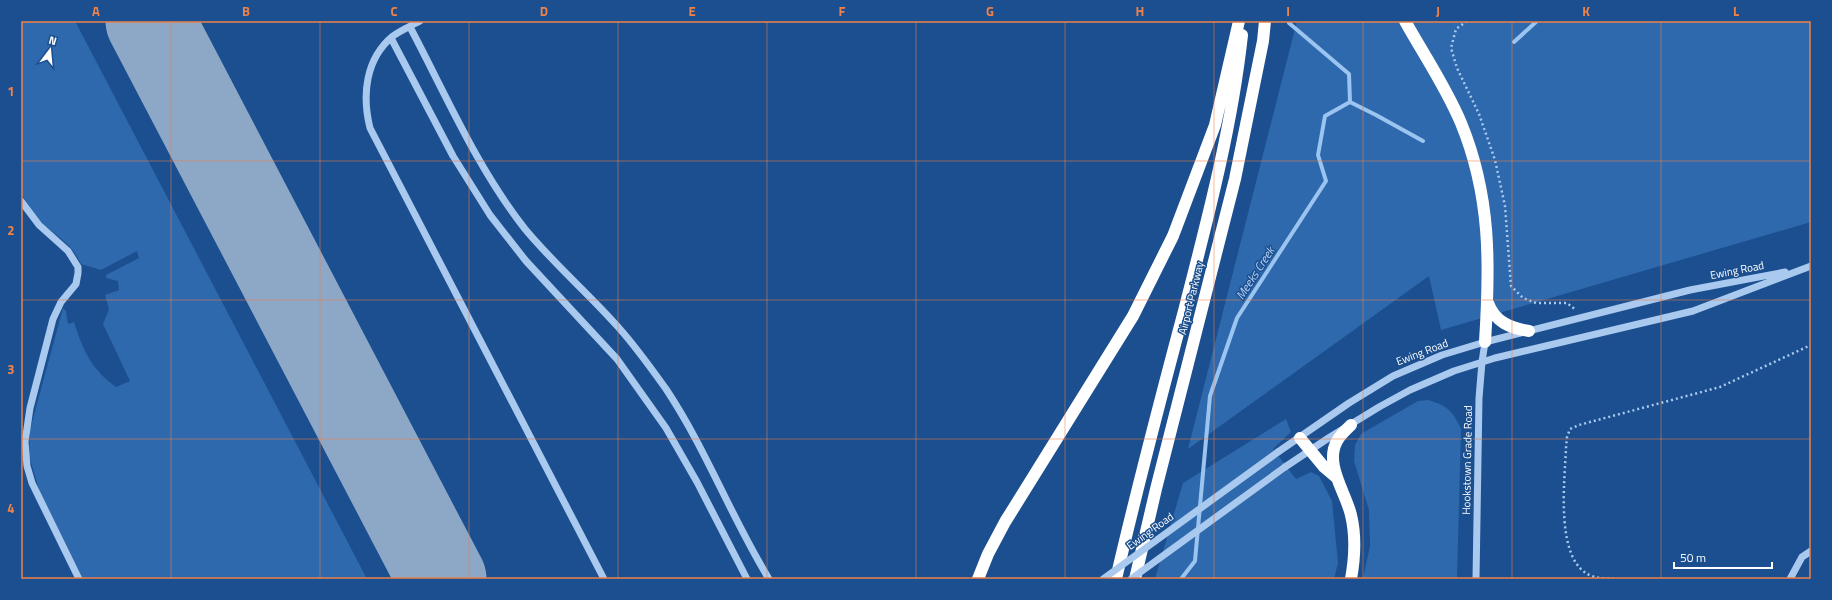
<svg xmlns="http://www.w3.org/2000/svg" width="1832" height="600" viewBox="0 0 1832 600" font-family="'Titillium Web',sans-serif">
  <rect width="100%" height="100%" fill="#1b4f8f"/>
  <path fill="#2e69ad" d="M21,21H75L367,579H83L39,490L29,455L30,430L63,308L66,311L68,324L74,322C83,350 91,369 116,387L130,381L103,324L109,309L105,295L119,290L118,281L106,278V275L139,258L137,251L101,270L81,264C73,246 60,238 45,226C35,217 27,205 21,193Z
    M1297,21H1811V222L1441,330L1429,276L1188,449Z
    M1428,400C1448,406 1453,411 1461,429L1457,579H1363L1370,546L1369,510L1354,461L1355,445L1361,434L1418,401Z
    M1286,419L1291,432L1273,449L1296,479L1311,472L1319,476L1332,501L1338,563L1334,579H1155L1183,483Z"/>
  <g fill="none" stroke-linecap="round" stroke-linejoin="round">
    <path stroke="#9cc4f0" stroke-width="4" d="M1514,42L1537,21
      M1350,102L1376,115L1423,141
      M1181,579L1195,561L1210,396L1237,318L1326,181L1318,155L1325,116L1350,102L1349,74L1289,23"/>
    <path stroke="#8da7c7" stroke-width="89" d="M150,21L442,579"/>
    <path stroke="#a9c9ee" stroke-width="2.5" stroke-dasharray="2 3" stroke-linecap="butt" d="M1467,21L1456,29L1451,48L1457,68L1479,114L1495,160L1505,206L1511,286L1523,298L1536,303H1567L1576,310
      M1614,579C1607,578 1599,579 1592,576C1554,563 1565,479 1566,448L1567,437L1570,429L1579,425L1720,387L1811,345"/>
    <path stroke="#a9c9ee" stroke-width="7" d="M420,21C411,26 401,30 393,36C365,59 362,96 370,128L604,579
      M410,27C446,95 477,168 525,229C554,264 589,294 619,328C636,347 651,368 666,389C706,449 731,517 769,579
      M391,38L453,156L490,215L526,261L617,359L666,428L697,482L747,579
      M21,201L39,225L68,251L78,267V273L76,284L61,302L53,319L30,408L25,442L27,466L32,483L79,579
      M1278,452L1349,403L1393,376L1442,355L1485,342L1690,290L1785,272
      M1285,467L1330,437L1379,407L1410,390L1454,371L1495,358L1693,311L1811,266
      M1476,579L1479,398L1482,362L1485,342
      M1790,579L1802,557L1811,551"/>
    <path stroke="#fff" stroke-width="12" d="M1405,21C1424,55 1446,87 1461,123C1491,196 1490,264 1485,342
      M1488,303C1495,322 1510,328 1529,331
      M1300,438L1324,467L1337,478
      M978,579L988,554L1005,522L1133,316L1173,236L1215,125L1239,21
      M1116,579C1137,488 1161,397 1185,307C1208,217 1232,127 1242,35
      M1135,579L1156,489L1235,179L1263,41L1265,21
      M1351,579C1355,557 1356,536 1351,515C1346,493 1324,464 1337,441C1340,435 1346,430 1351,425"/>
    <path stroke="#a9c9ee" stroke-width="7" d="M1103,579L1278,452
      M1131,579L1285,467"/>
  </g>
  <path fill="none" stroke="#ee8249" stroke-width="1" stroke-opacity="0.55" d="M171,21V579M320,21V579M469,21V579M618,21V579M767,21V579M916,21V579M1065,21V579M1214,21V579M1363,21V579M1512,21V579M1661,21V579M21,161H1811M21,300H1811M21,439H1811"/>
  <g text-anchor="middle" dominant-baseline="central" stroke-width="3" stroke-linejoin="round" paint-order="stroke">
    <g font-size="11" fill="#fff" stroke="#1b4f8f">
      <text transform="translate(1737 270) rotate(-11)">Ewing Road</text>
      <text transform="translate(1191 298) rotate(-76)">Airport Parkway</text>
      <text transform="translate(1422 352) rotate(-21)">Ewing Road</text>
      <text transform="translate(1467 460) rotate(-89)">Hookstown Grade Road</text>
      <text transform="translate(1150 531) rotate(-36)">Ewing Road</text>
    </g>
    <g font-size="12" font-style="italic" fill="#b5d3f5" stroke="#1b4f8f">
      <text transform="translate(1255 273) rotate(-57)">Meeks Creek</text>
    </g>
  </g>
  <rect width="1832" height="600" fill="none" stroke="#1b4f8f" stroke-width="44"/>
  <g transform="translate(50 50) rotate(16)" stroke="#1b4f8f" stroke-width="3" paint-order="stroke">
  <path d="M0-3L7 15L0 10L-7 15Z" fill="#ffffff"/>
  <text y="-6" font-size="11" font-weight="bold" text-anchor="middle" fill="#ffffff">N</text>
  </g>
  <path d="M1674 562v6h98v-6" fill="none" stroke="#ffffff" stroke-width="2"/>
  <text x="1680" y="562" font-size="12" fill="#ffffff" stroke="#1b4f8f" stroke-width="3" paint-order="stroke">50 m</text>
  <rect x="22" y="22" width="1788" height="556" fill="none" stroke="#ee8249" stroke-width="1.5"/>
  <g font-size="13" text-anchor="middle" font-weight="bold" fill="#ee8249">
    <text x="96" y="16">A</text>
    <text x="246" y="16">B</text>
    <text x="394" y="16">C</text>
    <text x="544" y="16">D</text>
    <text x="692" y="16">E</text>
    <text x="842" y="16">F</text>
    <text x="990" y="16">G</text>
    <text x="1140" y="16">H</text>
    <text x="1288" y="16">I</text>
    <text x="1438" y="16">J</text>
    <text x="1586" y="16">K</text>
    <text x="1736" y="16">L</text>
    <text x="11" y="96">1</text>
    <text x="11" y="235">2</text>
    <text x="11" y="374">3</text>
    <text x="11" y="513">4</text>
  </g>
</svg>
